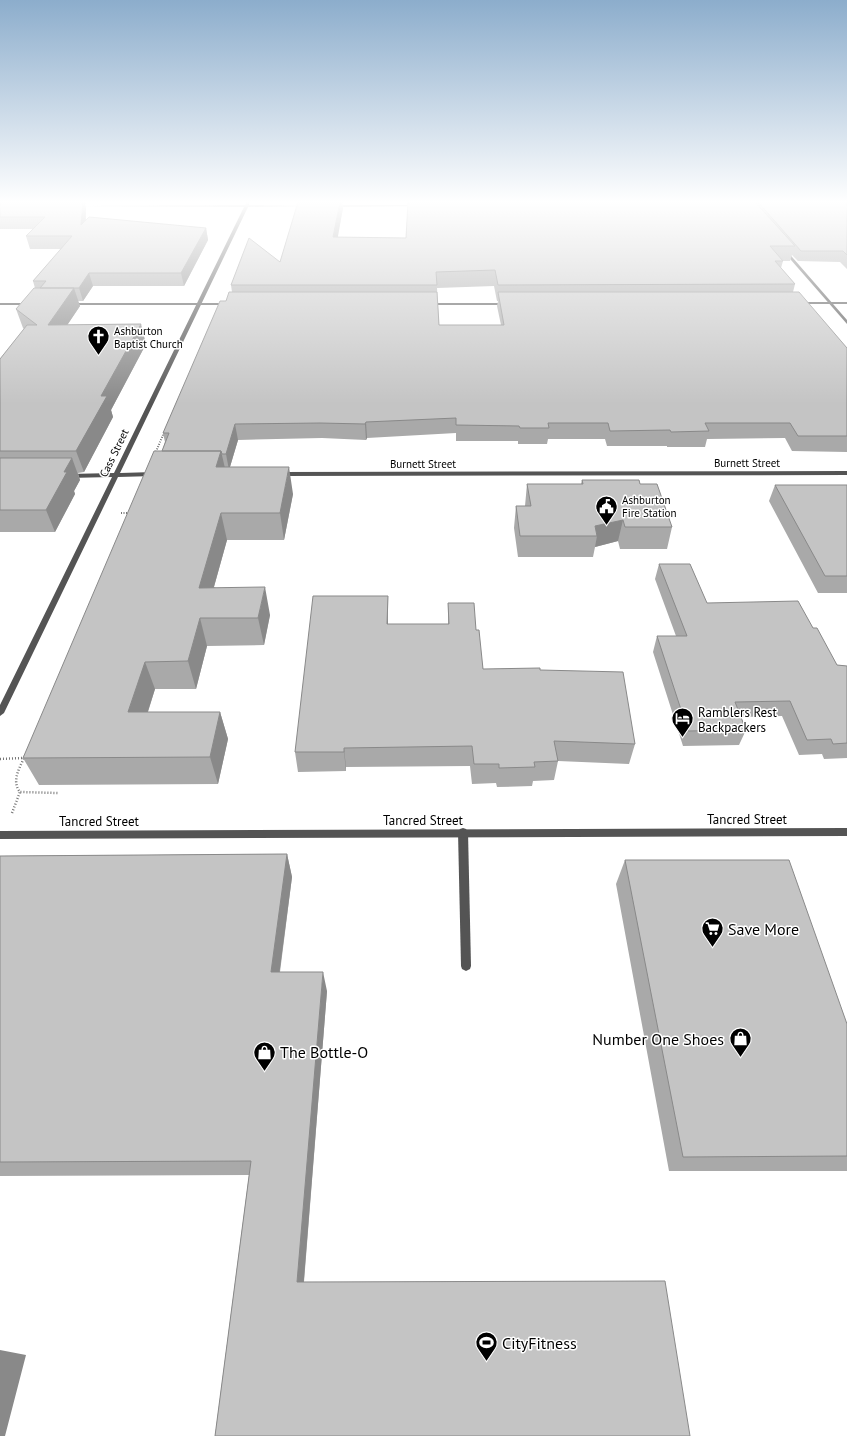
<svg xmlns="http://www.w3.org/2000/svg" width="847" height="1436" viewBox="0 0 847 1436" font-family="'PT Sans',sans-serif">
  <rect width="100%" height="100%" fill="#fff"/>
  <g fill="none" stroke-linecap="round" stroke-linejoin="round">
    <path stroke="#767676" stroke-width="1.5" stroke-dasharray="0.5 1" stroke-linecap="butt" d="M163,436L165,431"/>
    <path stroke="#767676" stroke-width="2" stroke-dasharray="1 1.5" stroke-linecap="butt" d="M155,454L163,435
      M121,513H130"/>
    <path stroke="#767676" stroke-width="2.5" stroke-dasharray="1 2" stroke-linecap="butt" d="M25,756C20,767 11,781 20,792L58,793
      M0,759L23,758
      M12,813L20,792"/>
    <path fill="#545454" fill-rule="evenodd" d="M463,828L466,829L468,832L471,966L470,969L466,971L462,969L461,966L458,832L460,829Z"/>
    <path fill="#545454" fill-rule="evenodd" d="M247,202H249V205L309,206L248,207L120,473L154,472L157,474L154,476L118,477L4,713L0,716V705L112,477L68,478L65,476L68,474L114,473L244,207L73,206L245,205Z
      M332,205H417L419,206L333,207Z
      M784,250H786L847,320V324L784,252Z
      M847,471V475L280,476L277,474L280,472Z
      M847,828V836L0,839V831Z"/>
    <path fill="#545454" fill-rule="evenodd" d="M799,302H847V304H798L797,303Z
      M0,303H29L31,304L29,305H0Z
      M69,303H229L231,304L229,305H67V304Z
      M427,303H507L509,304L507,305H425V304Z"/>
  </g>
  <path fill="#a9a9a9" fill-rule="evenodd" d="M0,202H86V204H85L86,208V220L206,228L208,240L184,286H93L83,301H78L80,306L67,325L146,344L111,410L113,417L84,472L78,473L80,480L74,491L75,494L55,532H0V359L24,329L23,328L16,309L35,288L33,281L61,249H30L26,236L33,229H0Z
    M298,202H344V203H342L343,208L337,237L406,238L408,202H847V269L840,262L798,261L792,255L790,261H783L781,268L795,284L793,292L847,348V452L792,451L785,438L707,439L705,447H667V446H607L605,439H548L547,444H518V441H456V433L367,438L366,440L322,438L238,440L230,467L293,494L284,540H227L214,587L270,615L264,645L207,646L196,689H155L148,712H220L228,739L218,784L39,785L23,758L162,451L165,442L163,433L226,301L232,292L231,285L280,262ZM494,286L497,301H498L497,306L501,325H439L437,288Z
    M582,480L640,484L672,527L667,549H620L618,541L595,547L593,557H518L514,528L516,506H525L527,484H581Z
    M775,485H847V593H818L769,501Z
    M659,564L707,603L813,628L837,665L847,666V758L824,759L822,754L799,755L782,716L741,717L746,730L739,745L683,746L653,652L657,636H676L655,579Z
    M388,596V624H448V603L476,630L483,669L540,670L635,744L629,764L558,761L554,780L533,781L532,786L497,787L496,783L472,784L470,766L346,767V771L298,772L295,752Z
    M287,854L292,877L280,972L327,991L304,1282L215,1436L249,1175L0,1176V856Z
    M625,860L847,1024V1171H669L616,884Z"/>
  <path fill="#898989" d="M83,202H84L86,208L85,237L81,225Z
    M340,202H342L343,208L335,253L333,237Z
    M206,228L208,240L184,286L181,273Z
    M89,273L93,286L83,301L79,288Z
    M74,288L80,306L54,345L48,325Z
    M141,324L146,344L111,410L113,417L84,472L76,451L101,396Z
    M366,422L367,438L366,440L365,424Z
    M235,424L238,440L229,470L226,454Z
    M221,451L227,477L216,467Z
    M72,458L80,480L74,491L75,494L55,532L46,510L64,472Z
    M289,467L293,494L284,540L280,513Z
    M221,513L227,540L206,615L199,588Z
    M623,520L618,541L595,547L597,536L595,526Z
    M265,587L270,615L264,645L258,618Z
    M388,596V644L387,624Z
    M200,618L207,646L196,689L188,661Z
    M145,662L155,689L139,739L128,712Z
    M220,712L228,739L218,784L210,757Z
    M344,748L346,767V771L344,752Z
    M287,854L292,877L277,991L271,972Z
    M323,972L327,991L303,1291L297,1282Z
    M0,1350L26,1355L5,1436H0Z"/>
  <path fill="#c4c4c4" stroke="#898989" d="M0,202H83L81,225L89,217L206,228L181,273H89L79,288H40L46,281H33L72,236H26L45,217H0Z
    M298,202H340L333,237L406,238L408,202H755L795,246H770L783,261H775L795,284L498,285L495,270L436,272L437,285H231L249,238L280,262Z
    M758,202H847V255L843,251H801Z
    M34,288H74L48,325L141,324L101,396H107L76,451H0V359L27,325H37L16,309Z
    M229,292H437L439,325H504L498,292H799L847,348V436H798L790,423H705L709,431L671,432L670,430L610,431L608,423H548L549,428H520L519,426L456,425V418L366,422L365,424L320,423L235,424L226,454H222L221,451H162L169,433H163L220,301H226Z
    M154,451H221L216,467H289L280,513H221L199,588L265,587L258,618H200L188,661L145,662L128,712H220L210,757L23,758Z
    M0,458H72L64,472H67L46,510H0Z
    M582,480H639L640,484H657L672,527H625L623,520L595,526L597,536H520L516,506H531L527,484H583Z
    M775,485H847V576H825Z
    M659,564H690L707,603L798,601L813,628H817L837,665L847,666V743L833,744L831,739L807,740L790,701L735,702L746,730L688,731L657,636H687Z
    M313,596H388L387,624H449L448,603H474L476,630H479L483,669L540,668V670L623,672L635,744L554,741L558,761L534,762L535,767L499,768V764H474L472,746L344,748V752H295Z
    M287,854L271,972H323L297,1282L665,1281L690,1436H215L251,1161L0,1162V856Z
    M625,860H789L847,1024V1156L683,1157Z"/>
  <linearGradient id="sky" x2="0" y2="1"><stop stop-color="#8cadcc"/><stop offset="0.5" stop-color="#fff"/><stop offset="1" stop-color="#fff" stop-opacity="0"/></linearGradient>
  <rect width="847" height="404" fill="url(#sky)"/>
  <defs>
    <symbol id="church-pin" viewBox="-11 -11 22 30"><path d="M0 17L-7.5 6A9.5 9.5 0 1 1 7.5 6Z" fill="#000" stroke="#fff"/><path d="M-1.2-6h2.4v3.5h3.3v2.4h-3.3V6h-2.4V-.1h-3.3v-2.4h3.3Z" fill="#fff"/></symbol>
    <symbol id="civic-pin" viewBox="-11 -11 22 30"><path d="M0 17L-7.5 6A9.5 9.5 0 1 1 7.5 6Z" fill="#000" stroke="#fff"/><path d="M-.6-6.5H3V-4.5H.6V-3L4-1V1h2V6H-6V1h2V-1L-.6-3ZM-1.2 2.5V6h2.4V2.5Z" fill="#fff"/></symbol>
    <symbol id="hotel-pin" viewBox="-11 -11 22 30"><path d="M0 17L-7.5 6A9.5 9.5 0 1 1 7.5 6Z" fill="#000" stroke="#fff"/><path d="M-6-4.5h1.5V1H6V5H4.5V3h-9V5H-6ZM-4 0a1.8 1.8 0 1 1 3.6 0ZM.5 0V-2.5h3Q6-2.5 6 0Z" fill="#fff"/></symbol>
    <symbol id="supermarket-pin" viewBox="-11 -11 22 30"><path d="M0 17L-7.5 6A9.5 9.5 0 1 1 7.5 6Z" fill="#000" stroke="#fff"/><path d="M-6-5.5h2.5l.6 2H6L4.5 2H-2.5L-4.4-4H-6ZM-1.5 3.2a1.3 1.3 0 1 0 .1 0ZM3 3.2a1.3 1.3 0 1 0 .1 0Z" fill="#fff"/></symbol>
    <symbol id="shop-pin" viewBox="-11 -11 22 30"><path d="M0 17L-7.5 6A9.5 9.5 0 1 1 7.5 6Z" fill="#000" stroke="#fff"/><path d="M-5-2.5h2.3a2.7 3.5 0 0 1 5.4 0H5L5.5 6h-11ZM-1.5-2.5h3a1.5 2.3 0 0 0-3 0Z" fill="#fff"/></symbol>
    <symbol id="stadium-pin" viewBox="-11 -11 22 30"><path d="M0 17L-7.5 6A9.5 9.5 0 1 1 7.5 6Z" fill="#000" stroke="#fff"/><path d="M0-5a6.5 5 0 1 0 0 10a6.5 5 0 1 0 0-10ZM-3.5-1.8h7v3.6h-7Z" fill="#fff"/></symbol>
  </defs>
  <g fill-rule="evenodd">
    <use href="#church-pin" x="86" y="324" width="25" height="34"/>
    <use href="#civic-pin" x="594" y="494" width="25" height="34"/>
    <use href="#hotel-pin" x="670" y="706" width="25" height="34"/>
    <use href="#supermarket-pin" x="700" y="916" width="25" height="34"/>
    <use href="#shop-pin" x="728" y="1026" width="25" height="34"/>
    <use href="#shop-pin" x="252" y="1040" width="25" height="34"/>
    <use href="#stadium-pin" x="474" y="1330" width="25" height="34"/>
  </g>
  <g text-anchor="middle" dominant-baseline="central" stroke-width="3" stroke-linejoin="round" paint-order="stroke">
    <g font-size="11" fill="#000" stroke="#fff" text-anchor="start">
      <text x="114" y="331">Ashburton<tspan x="114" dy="13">Baptist Church</tspan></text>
      <text x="622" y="500">Ashburton<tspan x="622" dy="13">Fire Station</tspan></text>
    </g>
    <g font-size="11" fill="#000" stroke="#fff">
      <text transform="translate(114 453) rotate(-64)">Cass Street</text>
      <text x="747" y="463">Burnett Street</text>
      <text x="423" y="464">Burnett Street</text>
    </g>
    <g font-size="13" fill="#000" stroke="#fff" text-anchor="start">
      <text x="698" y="712">Ramblers Rest<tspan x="698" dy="15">Backpackers</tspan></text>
    </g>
    <g font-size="13" fill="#000" stroke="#fff">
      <text x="747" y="819">Tancred Street</text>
      <text x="423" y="820">Tancred Street</text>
      <text x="99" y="821">Tancred Street</text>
    </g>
    <g font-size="16" fill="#000" stroke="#fff" text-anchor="start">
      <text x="728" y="929">Save More</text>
      <text x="724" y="1039" text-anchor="end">Number One Shoes</text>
      <text x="280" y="1052">The Bottle-O</text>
      <text x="502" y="1343">CityFitness</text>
    </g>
  </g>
</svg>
